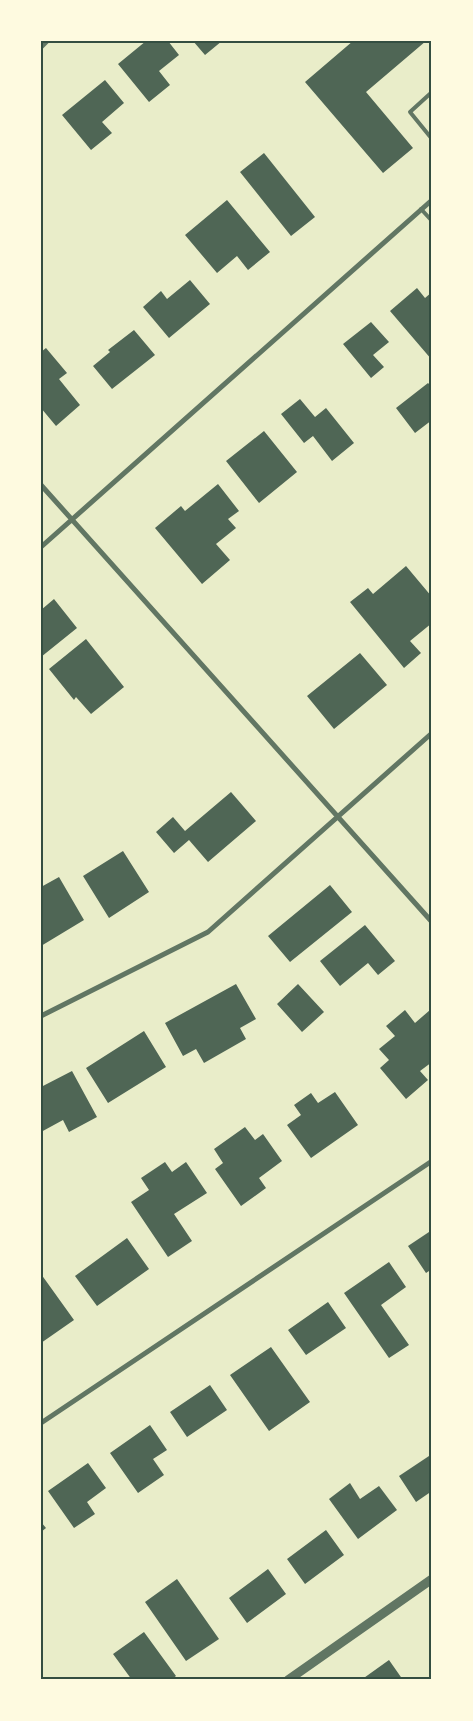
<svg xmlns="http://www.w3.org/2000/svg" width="473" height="1721" viewBox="0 0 473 1721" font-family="Helvetica,sans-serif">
  <rect width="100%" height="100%" fill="#e9edc9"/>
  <path fill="#4f6655" d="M146,41H168L179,55L159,71L170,85L149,102L118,64Z
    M193,41H222L205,55Z
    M353,41H426L366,92L413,148L383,173L305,82Z
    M105,80L124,103L102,122L112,133L91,150L62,115Z
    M264,153L315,217L291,236L240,172Z
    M227,200L270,252L248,270L237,256L217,273L185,235Z
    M190,280L210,304L169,338L143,307L161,291L167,299Z
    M417,288L425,298L432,292V360L390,311Z
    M371,322L389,342L373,355L384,367L371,378L343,344Z
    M134,330L155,355L112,389L93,366L110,352L108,350Z
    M46,348L67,373L59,379L80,405L56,426L41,408V352Z
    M428,383L432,387V420L415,433L396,408Z
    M300,399L315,417L326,408L354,443L332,461L313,436L304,443L281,414Z
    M264,431L297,472L259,503L226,461Z
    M218,484L239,511L228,519L236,528L216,544L230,560L202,584L155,528L181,506L185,511Z
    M406,566L432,597V623L410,641L421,653L404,668L350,602L368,588L373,594Z
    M54,599L77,628L41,657V610Z
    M86,639L124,687L91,714L76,697L74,700L49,669Z
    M360,653L387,685L334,729L307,696Z
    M231,792L256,821L208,862L189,840L174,853L156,832L173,817L185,831Z
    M123,851L149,892L109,918L83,876Z
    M59,877L84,920L41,946V887Z
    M330,885L352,912L290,962L268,936Z
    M365,925L395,961L378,975L368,963L340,986L320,961Z
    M236,984L256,1019L240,1028L246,1039L204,1063L196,1049L183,1056L165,1023Z
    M298,984L324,1012L302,1032L277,1004Z
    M405,1010L415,1023L430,1010L432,1012V1062L420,1071L428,1080L406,1099L380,1068L389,1060L379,1049L395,1036L386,1026Z
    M144,1031L166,1067L108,1103L86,1068Z
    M72,1071L97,1117L69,1132L63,1120L41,1132V1087Z
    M335,1092L358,1125L311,1158L287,1125L301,1115L294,1105L311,1093L318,1103Z
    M245,1127L255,1140L263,1134L282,1161L259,1178L266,1188L241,1206L215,1169L223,1163L214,1149Z
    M165,1162L172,1172L186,1162L207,1193L174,1214L192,1241L168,1257L131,1202L149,1190L141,1178Z
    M432,1230V1269L426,1273L408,1246Z
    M127,1238L149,1269L97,1306L75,1276Z
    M389,1262L406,1287L381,1305L409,1345L389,1358L344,1293Z
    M41,1274L74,1320L41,1343Z
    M328,1302L346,1328L306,1355L288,1330Z
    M271,1347L310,1402L269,1431L230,1375Z
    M210,1385L227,1410L187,1437L170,1412Z
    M150,1425L167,1450L153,1459L164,1475L138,1493L110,1453Z
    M432,1454V1491L416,1502L399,1476Z
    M88,1463L106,1488L87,1502L95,1514L74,1528L48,1491Z
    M350,1483L360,1499L379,1486L397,1510L358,1539L329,1499Z
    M41,1522L46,1528L41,1532Z
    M326,1530L344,1555L305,1584L287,1559Z
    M268,1569L286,1594L247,1623L229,1598Z
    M177,1579L219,1639L186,1661L145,1602Z
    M144,1632L176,1676L171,1680H132L113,1654Z
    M389,1660L403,1680H361Z"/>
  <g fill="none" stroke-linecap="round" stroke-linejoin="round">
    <path stroke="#617663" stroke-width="4" d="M432,92L410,112L432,139
      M421,209L432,221"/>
    <path stroke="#617663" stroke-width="5" d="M41,47L47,41
      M41,485L432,922
      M41,547L432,200
      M41,1016L208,932L432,733
      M41,1423L432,1161"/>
    <path stroke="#617663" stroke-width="9" d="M288,1680L432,1579"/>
  </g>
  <rect width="473" height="1721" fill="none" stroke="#fefae0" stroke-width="85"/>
  <rect x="42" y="42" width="388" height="1636" fill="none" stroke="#344e41" stroke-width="2"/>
</svg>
